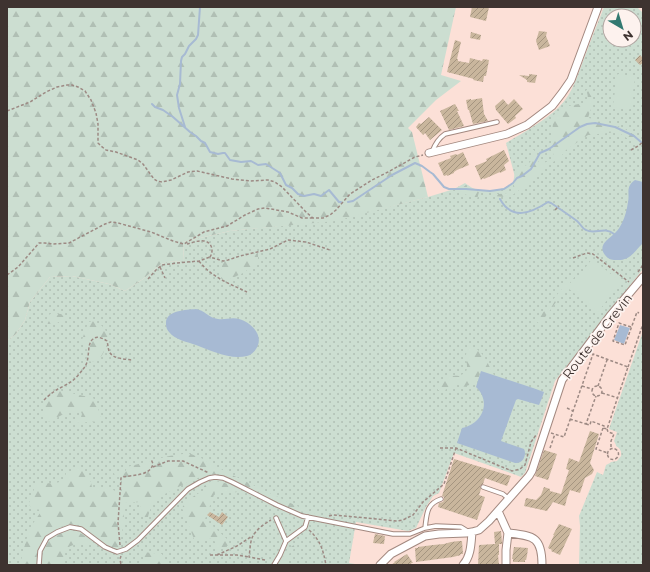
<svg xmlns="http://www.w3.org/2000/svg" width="650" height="572" viewBox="0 0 650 572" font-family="Montserrat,sans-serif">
  <defs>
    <pattern id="green-dots" width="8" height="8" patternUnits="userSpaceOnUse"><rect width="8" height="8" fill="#ccded1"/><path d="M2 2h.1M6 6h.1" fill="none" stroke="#b0bfb4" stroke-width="1.8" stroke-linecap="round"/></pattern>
    <pattern id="forest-firs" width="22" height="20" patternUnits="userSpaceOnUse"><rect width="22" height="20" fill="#ccded1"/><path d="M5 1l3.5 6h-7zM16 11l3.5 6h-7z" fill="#b0bfb4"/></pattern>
    <pattern id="building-hatch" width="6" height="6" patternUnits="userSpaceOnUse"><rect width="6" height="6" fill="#c9b69d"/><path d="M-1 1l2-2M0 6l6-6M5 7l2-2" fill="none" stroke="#a59580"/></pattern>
  </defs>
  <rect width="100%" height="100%" fill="#fce0d7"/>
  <path fill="url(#green-dots)" fill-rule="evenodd" d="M604,7H637L643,13V269L555,381L525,473L521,477L516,475L454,453L439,493L433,496L426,507L416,528L408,531L356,522L349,563L361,565H7V341L16,334L25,320L30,302L50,277L72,276L109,284L125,291L143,279L161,264L167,262L184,261L183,242L230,231L335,220L428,197L454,189L465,183C469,186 475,190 479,190C491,192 504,190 513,183L515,177L506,143C524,132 543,122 559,107C573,93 578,74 585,56C591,39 598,23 604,7ZM610,16H634V40H610Z
    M643,331V565H579L580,526L579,516L597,472L603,475L606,465L610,463L611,462L617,461L621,456C622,452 620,448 616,446V445L614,441L617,432L609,429Z"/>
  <path fill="url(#forest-firs)" d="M7,7H456L441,75L461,81L436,100L408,128L412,132L428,197L335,221L230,231L183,242L184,261L167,262L161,264L143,279L125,291L109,284L72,276L50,277L30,302L25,320L16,334L7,341Z
    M586,90H590C595,101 591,108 588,118L602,120L625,129L639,138L641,144L638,146L618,132L588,135L566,150L559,159L549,164L540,175L511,196L505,197L494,196V194C502,194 508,194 515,190L513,183L516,167C527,168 534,162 532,150H534L540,165L554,158L552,147L553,116C564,105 570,106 585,103C589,99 588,95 586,90Z
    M465,186L479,192L477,199L457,191V190Z
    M258,253V262L243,273L226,281L223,279L220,275L223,261L228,260L240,256Z
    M573,275L575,276L540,324L536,321Z
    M52,313L61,314L65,317L66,318L57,323L48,324L46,322L49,315Z
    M93,321C103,325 105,328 109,338C105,348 102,365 88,361L89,351L82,340L86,328L89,322Z
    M470,347C483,348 488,365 494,375L481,371L477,382L461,388L457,383L449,390L446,389L445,391L438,390V385C446,378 448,375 459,376C461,375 463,374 465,373C471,366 461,355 470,347Z
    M57,390L93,398L96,402L102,421L76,423L75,422L81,417L82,414L81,412C70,408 59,417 49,422L44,417L46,398Z
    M183,454H191L201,458L230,474L305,510L320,515L319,518L303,514L277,503L233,479L218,474L207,475L192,480L157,498C152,504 150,509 148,517H144C138,514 140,508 141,502L125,503L122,535L119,536L121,548L114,549L109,547L80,525C68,522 49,530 42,540C37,547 37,557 36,565H20L25,544L30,528L42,510C37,509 30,511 29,503L36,484C45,481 65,488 66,473L75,469H81L86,475L91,482L92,488L100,489L106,486L117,492L122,491V481L119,477L115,476L114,473H125L127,467L169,456Z
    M214,481C224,482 232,485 241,490C234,495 223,492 215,492L205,519L228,540L229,545L217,551L215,542L213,539C205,538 199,543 194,539L182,508C187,499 196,495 204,490V486L210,482Z
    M67,531C79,531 82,533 90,541L89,545C82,544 70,543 66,550C63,555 66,559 61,565H41C43,545 48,537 67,531Z
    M300,540L301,541L289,554L285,565H279L286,551Z
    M143,552L162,554L166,565H145Z"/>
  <path fill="#ccded1" d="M618,74L634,77L635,79L630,109L628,110L614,107L613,106L617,75Z
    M592,259L621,282L598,312L569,289Z"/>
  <path fill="#a7bad3" d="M635,180L643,182V243C634,252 630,261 616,260C611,260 608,259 605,255C597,245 609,239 615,233C618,230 620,227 622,223C625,217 627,209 628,202C630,193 625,187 635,180Z
    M196,309C204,310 209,318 218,319C225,320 232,317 239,319C251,322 265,336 256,349C254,352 251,355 247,356C230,360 212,351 196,345C188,342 175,340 169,332C167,330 166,327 166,324C165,310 186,310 196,309Z
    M620,325L630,328L624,344L614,340Z
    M481,371L533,388L544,392L542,398L539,405L518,399L516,400L501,441L524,449C527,455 523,464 515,463L457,443L462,428C482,424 492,402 476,387Z"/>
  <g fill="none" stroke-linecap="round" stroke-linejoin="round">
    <path stroke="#a7bad3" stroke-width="2" d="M152,104L155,107L163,110L173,117L190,132L196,136L201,141L205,143L210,152L218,154L223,153H225L230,160L241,162L251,161L258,165L266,164L280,173L286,185L292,188L298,194L304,196L314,194L321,196L329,190L339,202H341
      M185,127L179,108L177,95L180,84L181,61L182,57L185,54L189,46L196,39L198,35L200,7
      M500,199C512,221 531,213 548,202L551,203C560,209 569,215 577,221C581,224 582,229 586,230C595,235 604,226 614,234
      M348,202L353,201L392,175L415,163L422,166L430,172L433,174L444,187L449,189H466L490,191L504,189L513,183L517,178L522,176L531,169L540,153L549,149L580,127L587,124L595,123L615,127L634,136L641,142"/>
  </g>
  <path fill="url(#building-hatch)" d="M472,7H489L486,21L470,17Z
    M539,31L547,32L546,36L550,46L539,50L536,41Z
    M471,32L481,35L480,40L470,38Z
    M455,40L461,42L457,59H458V61L469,63L470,58L482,61L483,59L489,60L486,76H484L483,82L473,80L474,79L447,72Z
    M640,55L643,58V63L640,65L635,60Z
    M529,74L537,75L535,83L527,82V80L519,75L529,76Z
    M482,98L484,114L488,121L473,124L469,110H468L466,100L471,99V100Z
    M503,99L508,105L514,99L523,109L515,116L516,118L508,124L496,110L495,106Z
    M455,104L459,111H457L464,126L449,130L440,111Z
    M429,117L442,130L430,140L425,133L423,135L416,127L419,123L421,124Z
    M504,150L509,161L504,165L506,170L500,173V172L484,179L483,178L481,180L475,166L487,161L486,159Z
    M463,152L469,165L457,170L454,172V173L447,176V175L444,176L438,163L451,158L450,156L456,154L457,155Z
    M590,431L599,434L590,463L594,470L592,474L585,478L580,493L570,490L567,498L565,506L553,502L547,511L524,506L526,498L536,500L541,495L544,487L550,489V491L561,494L569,470L566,469L569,458L579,462Z
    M544,450L557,454L548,480L535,476Z
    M454,459L511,476L507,486L485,478L483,484L480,486L481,489L479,495L485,497L477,520L438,507L439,503L443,502L444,500V497L442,496Z
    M210,512L219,517L222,512L228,517L222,525L207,515Z
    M559,524L572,529L560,555L551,551L552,550L548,548L554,535H553Z
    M501,531L502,543V544H499V555H498L499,565H478L479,545L495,544L494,532Z
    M375,534L385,536L384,544L373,543Z
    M459,541H462L463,554H460L461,555L453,557L416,562L415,548H418V547L433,545L444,544L451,542Z
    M514,547L528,548L527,556L526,560H525V562H513V559H512Z
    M407,554L413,563H411L412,565H391L395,562H394Z"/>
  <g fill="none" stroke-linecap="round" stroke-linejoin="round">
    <defs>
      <path id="lane" d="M432,152C435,144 439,138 445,134L497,122
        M483,487L503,494L509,499
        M276,518L286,541
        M425,528C427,514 426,504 441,499
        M39,565L40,551L47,538L57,532L70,527L81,529L105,547L112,550L117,552L126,549L138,540L188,489L200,482L209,478L215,477L223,478L232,482L277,505L302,516L393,534H410L425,528L436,526L461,527L469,532
        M274,565L280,555L286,541L305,527L308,517"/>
      <path id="street" d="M429,153L507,134L527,125L552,106L562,93L571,80L598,7
        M498,511L508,533L506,550V565
        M508,533C533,536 542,536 542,565
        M380,565L391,554L425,536L439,534L466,533L472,532L479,530L489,521L529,476L532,471L562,380L610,316L643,277
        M463,565C471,556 471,544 472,532"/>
    </defs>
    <use href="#lane" stroke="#a38980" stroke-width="5.5"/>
    <use href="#street" stroke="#a38980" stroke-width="9"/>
    <path stroke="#9d8a84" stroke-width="1.5" stroke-dasharray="3 2" stroke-linecap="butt" d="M7,111L30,102L46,92L57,87L67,85H72L78,87L85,91L91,100L96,113L98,124V143L101,146L106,150L116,152L138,160L143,164L154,179L157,181L162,182L171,180L188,172L197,171L232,179L250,181L268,180L275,182L282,187L307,213L313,218H323L330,215L336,210L350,194L372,180L388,172L415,157L423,155
      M631,150L638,146L643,142
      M555,210L559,206
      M187,244C192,243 198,240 204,241C212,242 214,251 210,257L223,261L228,260L240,256L270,249L288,240L306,242L330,250
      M573,258L587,253L593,254L629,282
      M199,261C211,277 230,284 247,292
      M160,267L165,278
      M638,272L643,265
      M7,275L18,267L39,243H45L53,244L69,243L105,224L111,222L118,223L151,232L173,241L184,244L204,232L227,226L245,215L258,209L265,208L288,212L302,218H313
      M148,279L156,270L162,265L177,263L199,261L210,257
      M631,327L619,323L613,341L625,345L637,312L639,313
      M628,367L643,324
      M592 391a5 5 0 1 1 10 0a5 5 0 1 1-10 0Z
      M582,386L592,389
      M598,386L607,360
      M602,393L618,398
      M44,400C48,396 53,392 58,389C62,387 66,385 69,383C75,380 80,373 84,368C91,359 86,344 93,339C97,335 104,339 107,341C108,345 108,348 109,351C112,359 125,359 132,360
      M567,408L573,411
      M570,419L586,424L596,396
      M603,428L596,449L608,453
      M607,429L608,432L614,434L611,441V449
      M551,433L564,437L593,354L628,367L607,429L603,428L604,426L591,421L590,425L586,424
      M440,448H456L512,471L520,469L525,465L531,442L536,435
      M550,448L555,434
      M607.5 454a5.5 5.5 0 1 1 11 0a5.5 5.5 0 1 1-11 0Z
      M153,467L168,461H183L209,473
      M329,516L333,515L345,516L397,521L403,520L413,515L423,502L444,484L456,448
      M309,530C321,541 323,550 326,565
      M120,545L118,523L121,478L122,477C133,475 150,476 153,464L151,459
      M210,555H237L249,557
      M217,555L237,546L252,536
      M121,556L120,559L121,565
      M265,560L249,557C250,551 250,543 252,538C255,530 264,524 271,520"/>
    <use href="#lane" stroke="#fff" stroke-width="3.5"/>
    <use href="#street" stroke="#fff" stroke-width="7"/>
  </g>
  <g text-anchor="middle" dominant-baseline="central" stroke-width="3.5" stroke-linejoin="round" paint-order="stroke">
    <g font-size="13" fill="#3e3330" stroke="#fdf2ee">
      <text transform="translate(597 336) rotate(-52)">Route de Crevin</text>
    </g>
  </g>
  <rect width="650" height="572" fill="none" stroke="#3e3330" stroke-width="16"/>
  <g transform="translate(622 28) rotate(142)"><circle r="19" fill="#fdf2ee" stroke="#b1a6a2"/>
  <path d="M0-3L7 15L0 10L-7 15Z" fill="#327971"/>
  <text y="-6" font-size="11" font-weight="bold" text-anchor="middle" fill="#3e3330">N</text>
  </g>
</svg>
